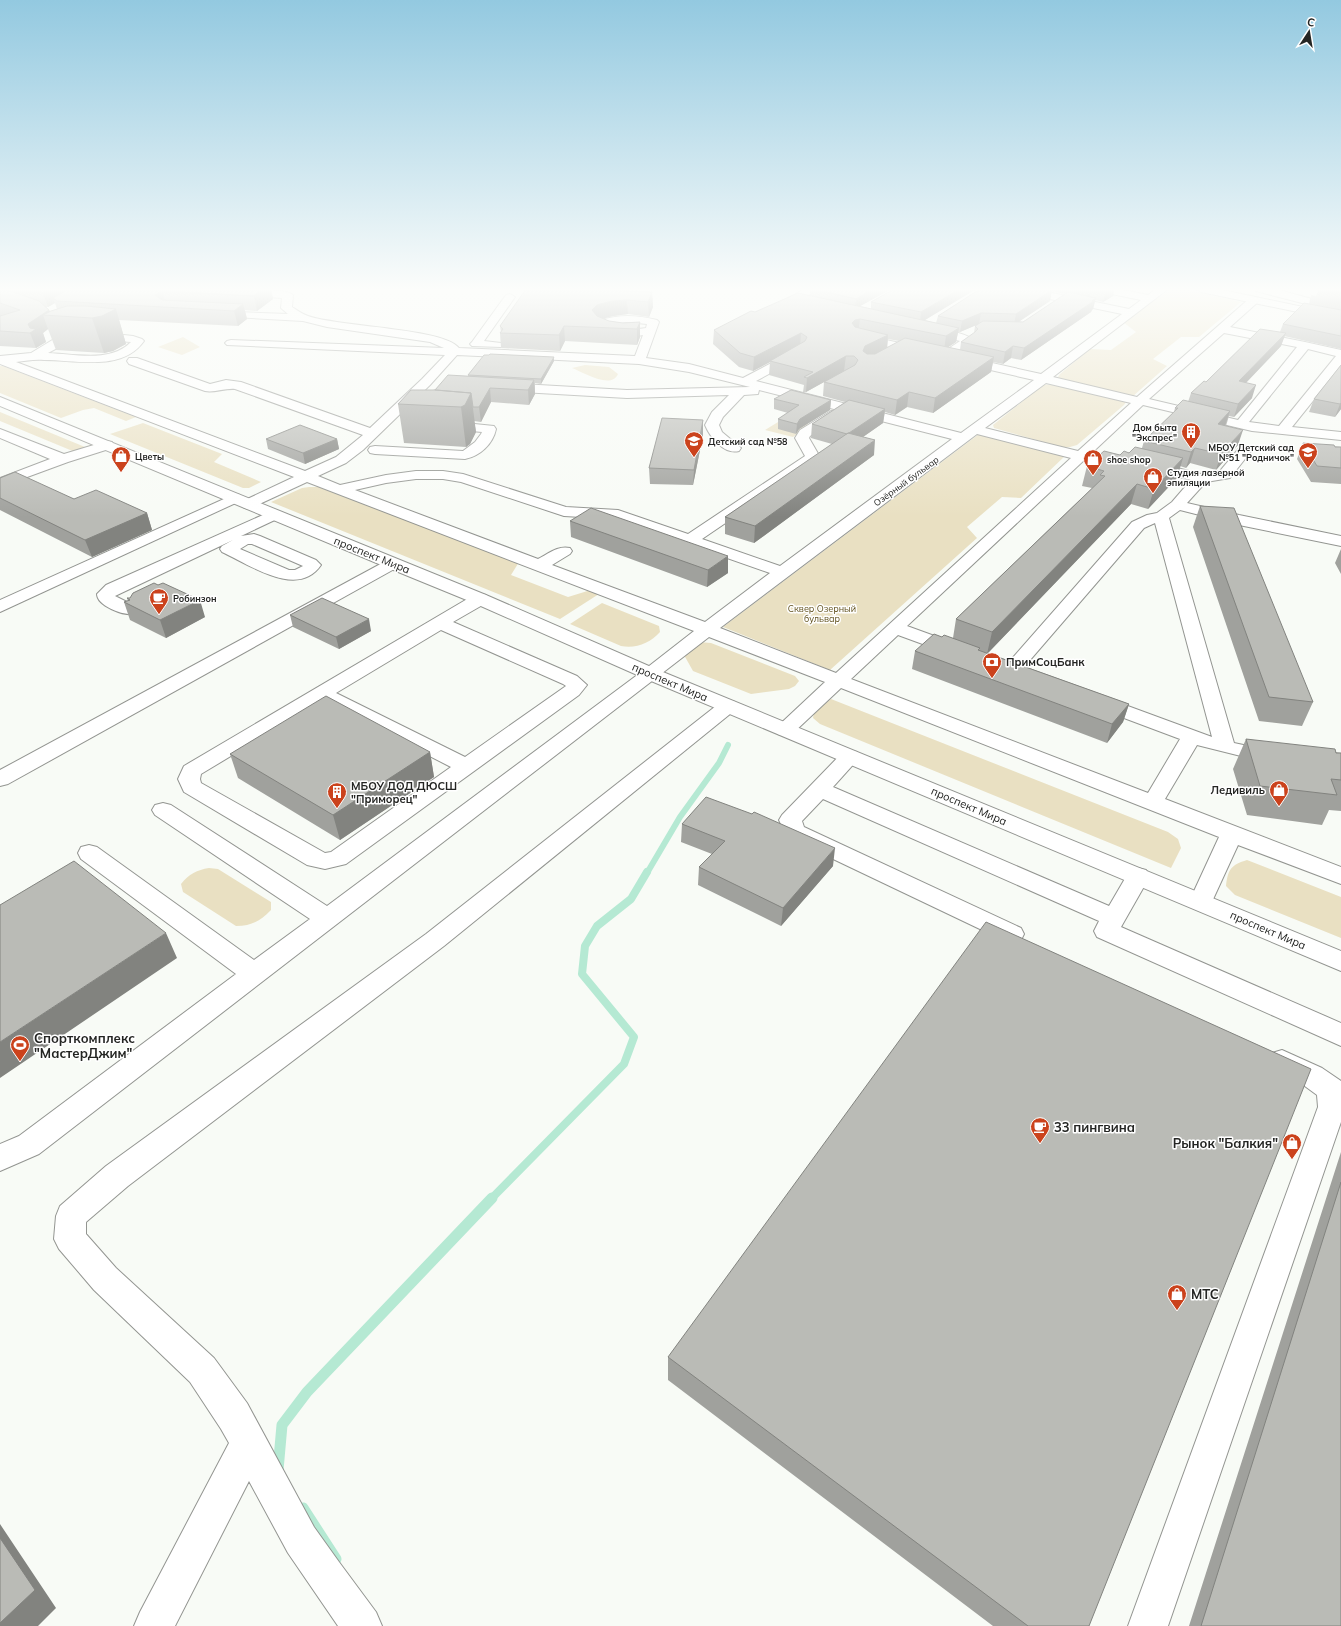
<svg xmlns="http://www.w3.org/2000/svg" width="1341" height="1626" viewBox="0 0 1341 1626" font-family="Mulish,sans-serif">
  <rect width="100%" height="100%" fill="#f8fbf6"/>
  <path fill="#e9e0c2" d="M1171,289H1184L1241,302L1199,337H1181L1153,359L1167,366L1132,397L1059,378L1058,377L1060,374L1090,349L1111,350L1136,332L1123,322Z
    M183,337L200,347L182,355L158,347Z
    M585,365L609,367L618,374C611,390 583,372 572,368Z
    M0,366H3L136,417L126,421L94,408L83,410L61,418L0,393Z
    M1054,384L1122,399L1126,402L1124,405L1077,445L1070,447H1061L994,428L993,425L1043,385Z
    M0,412L85,447L82,450L75,452L0,421Z
    M783,419L810,425L793,437L765,430Z
    M143,423L222,454L214,462L261,482L249,488H243L110,434Z
    M979,434L1066,455L1021,498L1002,497L967,527L977,538L830,670L723,627Z
    M309,487H320L519,562L511,575L568,597L594,589L602,592L560,619L271,502L302,488Z
    M602,603L659,626L660,632C650,643 636,649 621,646L570,624Z
    M699,642L711,643L795,676L799,681L795,686L789,689L751,694L693,671L684,655Z
    M831,699L1168,832L1178,839L1181,848L1171,868L820,724L813,718L814,713Z
    M1247,860L1341,897V938L1235,895L1226,886C1228,869 1231,865 1247,860Z
    M209,868L218,869L271,902V910C260,921 252,926 236,926L183,892L181,884C189,874 197,870 209,868Z"/>
  <g fill="none" stroke-linecap="round" stroke-linejoin="round">
    <path stroke="#b5e9d3" stroke-width="6" d="M647,873L680,817L719,763L728,745"/>
    <path stroke="#b5e9d3" stroke-width="8" d="M491,1199L624,1064L634,1037L582,974L585,946L597,926L631,899L647,872"/>
    <path stroke="#b5e9d3" stroke-width="11" d="M278,1470L282,1425L307,1392L492,1198
      M303,1508L336,1559"/>
    <defs>
      <path id="minor" d="M194,289C209,289 287,287 293,295L292,307C297,310 302,314 308,316C338,327 444,328 459,348L635,356L643,335C629,338 604,339 594,326L598,321C618,314 637,315 657,320L659,322L646,358L689,364L743,378L796,350L800,351L802,354L800,357L756,381L961,433L1034,380L942,359L940,356L942,353L960,341L924,332L922,330L924,328L928,327C939,329 967,332 974,341L972,343L956,355L1041,374L1122,314L1016,292L1011,289H1033L1129,309L1141,300L1102,292L1097,289H1119L1148,295L1156,289H1168L1053,377L1137,397L1250,298H1258L1259,300L1258,302L1230,327L1305,342L1341,350V366L1292,427L1341,432V440L1252,431L1143,405L907,626L962,646L965,650L962,654L956,656L950,654L898,635L851,679L1148,793L1180,739L1092,706L1089,702L1092,698L1099,696L1106,698L1212,737L1155,523L1144,528L1018,674L1011,676L1004,674L1002,670L1132,522L1147,515L1157,513L1172,502L1191,480L1144,468L1142,465L1144,462L1149,461L1201,474L1220,471L1240,447L1245,446L1250,447L1252,450L1230,478L1206,482L1187,503L1239,515L1341,536V546L1239,525L1180,510L1169,518L1234,743L1276,752L1279,757L1276,762L1269,763L1197,745L1165,799L1341,867V884L1238,845L1209,908L1201,911L1193,908L1189,902L1219,837L841,688L792,734L785,736L778,734L775,730L778,726L825,682L709,637L39,1154L0,1171V1144L19,1136L236,974L81,859L78,853L81,847L89,845L97,847L254,960L310,919L155,815L152,810L155,805L163,803L171,805L327,906L644,670L694,631L307,482L253,507L248,509L243,507L240,504L243,501L294,477L0,364V356L31,353L54,339L78,332H97L133,336L142,339L144,341C122,372 77,360 44,360C35,359 26,361 16,362L305,471L336,457L363,435L235,389C225,388 214,393 205,391L129,364L127,361L129,358H137L210,384L226,380L241,382L370,428L422,379L445,355L227,345L225,343L227,341L231,340L444,348L430,342L327,327L303,321L216,316L211,313L212,311L288,314L281,308L282,298L199,292ZM627,322L647,324L646,328C633,330 617,332 606,325ZM1224,333L1297,347L1238,420L1149,399ZM87,339L131,342C111,363 74,354 48,353L72,340ZM1308,349L1336,356L1279,426L1249,422ZM457,355L639,364L689,372L750,387L627,390L505,383L501,384L499,387L501,390L505,391L627,398L729,395L712,412L705,425C710,437 724,455 739,451L741,448L722,432L719,425L723,417L744,395L758,394L759,390L952,439L780,566L702,539L818,460L820,457L809,438L810,436L841,417L843,414L841,411H831L800,430L795,438L805,456L688,534L618,510L566,507L463,474L443,471H416L386,475L340,485L318,476L346,463L363,450L430,385ZM1046,383L1131,403L1078,451L985,428ZM977,434L1071,458L836,673L720,628ZM416,479H443L461,482L564,516L616,519L770,573L705,622L552,565L570,554L572,551L570,548C558,545 548,554 538,559L355,490L386,483Z
        M804,289H818L802,299L811,301L812,303L811,305C804,307 791,305 786,300Z
        M1255,289H1275L1312,299L1341,305V311L1310,305L1256,291Z
        M510,294L515,297L484,341L501,343L503,345L501,347L472,346L470,344L472,342L506,295Z
        M859,334L927,349L929,351L927,353L923,355L855,339L853,337L855,335Z
        M445,421L494,426L496,429C493,444 480,456 465,459L375,454L370,453L368,450L370,447L375,446L463,451L475,442L481,434L482,432L440,428L438,425L440,422Z
        M0,429L64,454L107,441L112,442L114,445L112,448L68,462L0,487V478L50,459L0,438Z
        M235,494L240,495L242,498L240,501L0,612V600Z
        M274,510L279,512L282,515L279,518L241,536L254,534L260,536L316,560L321,565C298,599 250,565 222,552L220,549L222,546L233,540L115,596L135,606L138,610L135,614C124,616 97,606 97,594L106,585ZM248,544H252L303,566L295,570H289L240,549Z
        M392,559L398,561L400,564L398,567L8,784L0,786V770L386,561Z
        M480,594L486,595L489,599L486,603L453,622L577,676L587,685L579,695L346,864L325,869L307,865L184,792L178,779L184,766L474,595ZM441,630L563,684L566,686L465,757L336,693ZM322,701L451,767L331,852L325,853L201,783L200,779L201,774Z
        M728,700L735,702L738,706L735,710L444,946L128,1186L86,1222V1234L116,1268L214,1358L247,1403L314,1527L339,1562L376,1612L382,1626H338L288,1553L249,1481L175,1626H134L140,1612L229,1443L221,1429L190,1382L94,1290L59,1249L54,1239L56,1216L60,1206L106,1166L426,934L721,702Z
        M850,751L857,752L860,757L833,787L1109,906L1130,870L1138,868L1146,870L1150,876L1121,927L1341,1023V1046L1097,937L1094,931L1099,921L823,799L802,821L804,827L1021,928L1024,934L1021,940L1012,943L1003,940L787,837L779,820L782,815L843,752Z
        M1282,1050L1322,1068L1341,1081V1122L1168,1626H1128L1318,1107L1317,1095L1302,1084L1272,1069L1268,1061L1272,1053Z"/>
      <path id="major" d="M1196,289H1218L1341,315V321L1201,292Z
        M0,397L486,595L658,670L1341,951V971L644,678L474,603L386,567L0,406Z"/>
    </defs>
    <use href="#minor" stroke="#939591" stroke-width="2"/>
    <use href="#major" stroke="#939591" stroke-width="2"/>
    <use href="#minor" fill="#fff" fill-rule="evenodd"/>
    <use href="#major" fill="#fff" fill-rule="evenodd"/>
  </g>
  <path fill="#a0a19d" fill-rule="evenodd" d="M0,289H271L273,299L257,311L245,310L247,319L238,326L119,320L126,344L113,351L104,353L56,350L48,329L43,333L46,342L36,348L0,346ZM55,303L57,309L50,311L49,310L45,307H48Z
    M810,289H891L860,306L871,309V302L894,289H976L925,320L936,323L938,316L980,289H1114L1113,296L1103,302L1095,300L1093,309L1092,310L1091,312L1021,360L1011,358L1003,364L993,362L991,372L933,413L907,407L895,415L885,412L883,423L863,437L874,455L754,543L725,534V517L832,444L811,438L812,424L845,402L823,396L824,382L806,392H803L804,385L769,375L770,362L753,371L739,367L713,344L714,330L755,312L810,295ZM1052,291L1065,294L1023,322L1019,321L1050,301ZM978,324L975,326L974,333L961,342L960,350L948,347L956,342L958,332H960ZM888,339L899,341L887,348Z
    M1319,289H1341V349L1284,336L1281,346L1246,383L1252,398L1234,417L1229,416L1226,426L1238,445L1216,470L1190,463L1186,468L1180,466L1177,478L1148,509L1131,504L988,653L1129,704L1123,722L1107,743L912,669L915,651L942,637L953,638L956,619L1092,488L1082,486L1087,466L1142,448L1144,441L1174,412L1175,408L1188,402L1191,393L1206,382L1280,332L1283,324L1309,304L1311,295L1316,296Z
    M652,292L653,307L649,317L628,314L613,316L602,318L609,321L623,323L640,322V337L637,345L565,341L560,351L501,348L500,333L501,332L500,326Z
    M554,361L541,384L535,383V394L529,405L491,402L481,422L474,421L476,432L470,444L466,447L404,443L398,404L468,376V375Z
    M1341,365V409L1335,417L1309,412L1314,399Z
    M774,399L831,400L830,410L799,429L796,434L778,429V419L788,413L774,409Z
    M703,420V435L693,485L650,484L649,468Z
    M266,439H337L339,449L305,464L268,449Z
    M1303,443L1341,447V484L1311,482L1297,459Z
    M0,478L74,499L147,513L152,530L92,557L0,510Z
    M1200,506L1313,702L1302,726L1259,721L1193,527Z
    M570,521L728,573L707,587L571,537Z
    M1341,549V574L1335,563Z
    M127,598L205,617L166,638L130,620L124,602L128,601Z
    M290,615L371,631L339,649L293,627Z
    M1246,739L1341,753V811L1329,810L1322,825L1247,815L1233,769Z
    M430,752L434,777L340,840L238,778L230,754Z
    M752,814L833,866L781,926L698,885L699,867L712,854L681,842L682,824Z
    M1341,1152V1626H1189Z
    M668,1357L1089,1626H993L668,1380Z"/>
  <path fill="#82837f" d="M48,289H76L53,298L55,303L48,307L43,293Z
    M263,289H271L273,299L257,311L254,296Z
    M873,289H891L855,309L856,299Z
    M960,289H976L920,323L921,312Z
    M1109,289H1114L1113,296L1103,302L1106,292Z
    M1052,290L1050,301L1014,325L1016,314Z
    M162,291L166,306L155,295Z
    M652,292L653,307L649,317L648,302Z
    M1096,298L1093,309L1092,310L1091,312L1021,360L1024,348Z
    M627,300L628,314L613,316L598,320L592,310L597,305L612,301Z
    M243,304L247,319L238,326L234,311Z
    M116,309L126,344L113,351L104,353L92,318Z
    M49,310L51,315H43L48,329L43,333L46,342L36,348L30,333L28,324Z
    M981,313L979,324L960,332L962,321Z
    M860,319L858,333L852,323L855,320Z
    M640,322V337L637,345V329Z
    M564,326L565,341L560,351L559,335Z
    M959,328L956,342L944,350L946,336Z
    M801,333L800,347L770,361V362L753,371L754,357Z
    M1286,333L1281,346L1235,394L1239,381Z
    M888,335L887,348L864,360L863,351L865,346Z
    M1013,346L1011,358L1003,364L1005,352Z
    M846,356L844,371L806,392L807,378Z
    M554,357V361L541,384V379Z
    M994,357L991,372L933,413L935,398Z
    M534,380L535,394L529,405L528,390Z
    M1256,385L1252,398L1234,417L1238,404Z
    M490,388L491,402L481,422L479,407Z
    M909,392L907,407L895,415L897,400Z
    M471,393L476,432L470,444L466,447L461,407Z
    M831,400L830,410L799,429L796,434L797,424L800,419Z
    M1341,403V409L1335,417L1340,404Z
    M885,409L883,423L847,448L848,434Z
    M1230,411L1225,426L1218,424Z
    M703,420V435L693,485L694,470Z
    M1243,430L1238,445L1216,470L1221,454Z
    M337,439L339,449L305,464L303,453Z
    M875,440L874,455L754,543L755,526Z
    M1195,448L1190,463L1186,468L1191,452Z
    M1183,458L1177,478L1148,509L1154,489Z
    M1137,484L1131,504L987,654L992,632Z
    M147,513L152,530L92,557L85,540Z
    M728,556V573L707,587L708,570Z
    M200,600L205,617L166,638L160,620Z
    M369,619L371,631L339,649L336,637Z
    M1129,704L1123,722L1107,743L1112,724Z
    M430,752L434,777L340,840L333,815Z
    M835,848L833,866L781,926L783,908Z
    M166,933L177,958L0,1078V1042Z
    M0,1524L56,1608L38,1626H0Z"/>
  <path fill="#babbb6" stroke="#82837f" d="M0,289H5L39,301L49,310L28,324L30,328L35,329L41,326L30,333L0,331V316L20,310L0,303Z
    M33,289H48L43,293Z
    M68,289H263L254,296L162,291L155,295L162,300L243,304L234,311L57,301L53,298Z
    M526,289H578L652,292L648,302L627,300L612,301L597,305L592,310L597,316L609,321L623,323L640,322L637,329L564,326L559,335L500,333L503,329L500,326Z
    M813,289H873L856,299Z
    M894,289H960L921,312L871,302Z
    M980,289H1049L1052,290L1016,314L981,313L962,321L938,316Z
    M1096,289H1109L1106,292Z
    M1330,289H1341V292Z
    M1068,292L1096,298L1092,301H1094L1024,348L1013,346L1005,352L961,342L975,332L978,329L975,326L983,321L1023,322Z
    M798,293L959,328L946,336L860,319L855,320L852,323L855,327L888,335L865,346L863,351L867,354H875L905,338L994,357L935,398L909,392L897,400L824,382L855,365L858,360L854,356H846L807,378L804,377L813,372L770,361L805,341L807,337L801,333L754,357L740,353L714,330L751,311L755,312Z
    M1304,303L1341,310V336L1283,324Z
    M67,306H86L116,309L102,316L92,318L43,315L51,311Z
    M1260,329L1286,333L1239,381L1256,385L1238,404L1191,393L1204,381L1206,382Z
    M490,354L554,357L541,379L468,375L484,355H489Z
    M1341,365V403L1340,404L1314,399Z
    M448,375L534,380L528,390L490,388L479,407H473L471,393L435,390Z
    M411,390H436L471,393L465,405L461,407L398,404Z
    M791,390L831,400L800,419L797,424L778,419L799,405L774,399Z
    M849,400L885,409L849,433H848L847,434L812,424Z
    M1183,400L1230,411L1218,424L1243,430L1221,454L1195,448L1191,452L1144,441L1178,408H1175Z
    M662,418L703,420L694,470L649,468Z
    M300,425L337,439L303,453L266,439Z
    M848,433L875,440L755,526L725,517Z
    M1303,443L1334,445L1335,447H1341V468L1317,466Z
    M1135,447L1183,458L1154,489L1137,484L992,632L956,619L1105,476L1100,475L1104,471L1087,466L1104,451L1120,455L1124,451L1129,453Z
    M15,472L74,499L96,490L147,513L85,540L0,498V478Z
    M1200,506L1234,508L1313,702L1269,697Z
    M591,508L728,556L708,570L570,521Z
    M154,583L158,585L163,583L200,600L160,620L124,602L130,600L127,598H130L133,593Z
    M322,598L369,619L336,637L290,615Z
    M934,634L942,637L944,635L980,648L978,650L1129,704L1112,724L915,651Z
    M326,696L430,752L333,815L230,754Z
    M1246,739L1335,749L1336,753H1341V780L1331,779L1337,795L1260,786Z
    M706,797L752,814L754,812L835,848L783,908L699,867L725,841L682,824Z
    M74,861L166,933L0,1042V905Z
    M986,922L1311,1069L1089,1626H1028L668,1357Z
    M1341,1182V1626H1201Z
    M0,1538L35,1590L0,1623Z"/>
  <linearGradient id="sky" x2="0" y2="1"><stop stop-color="#93c9e0"/><stop offset="0.56" stop-color="#fcfdfb"/><stop offset="1" stop-color="#fcfdfb" stop-opacity="0"/></linearGradient>
  <rect width="1341" height="517" fill="url(#sky)"/>
  <defs>
    <symbol id="building-pin" viewBox="-11 -11 22 30"><path d="M0 17L-7.5 6A9.5 9.5 0 1 1 7.5 6Z" fill="#cb421c" stroke="#fff"/><path d="M-4-6H4V6H1V3H-1V6H-4ZM-2.5-4.3h1.7v1.8h-1.7ZM.8-4.3h1.7v1.8H.8ZM-2.5-1h1.7V.8h-1.7ZM.8-1h1.7V.8H.8Z" fill="#fff"/></symbol>
    <symbol id="school-pin" viewBox="-11 -11 22 30"><path d="M0 17L-7.5 6A9.5 9.5 0 1 1 7.5 6Z" fill="#cb421c" stroke="#fff"/><path d="M0-5L7-2L0 1L-7-2ZM-4 1L0 2.5L4 1V4Q0 6-4 4Z" fill="#fff"/></symbol>
    <symbol id="shop-pin" viewBox="-11 -11 22 30"><path d="M0 17L-7.5 6A9.5 9.5 0 1 1 7.5 6Z" fill="#cb421c" stroke="#fff"/><path d="M-5-2.5h2.3a2.7 3.5 0 0 1 5.4 0H5L5.5 6h-11ZM-1.5-2.5h3a1.5 2.3 0 0 0-3 0Z" fill="#fff"/></symbol>
    <symbol id="cafe-pin" viewBox="-11 -11 22 30"><path d="M0 17L-7.5 6A9.5 9.5 0 1 1 7.5 6Z" fill="#cb421c" stroke="#fff"/><path d="M-5.5-4.5H6V0H3Q3 3.5 0 3.5H-2.5Q-5.5 3.5-5.5 0ZM3-3.2v2h1.7v-2ZM-6 4.5H4V6H-6Z" fill="#fff"/></symbol>
    <symbol id="bank-pin" viewBox="-11 -11 22 30"><path d="M0 17L-7.5 6A9.5 9.5 0 1 1 7.5 6Z" fill="#cb421c" stroke="#fff"/><path d="M-6-4H6V4H-6ZM0-2.3a2.3 2.3 0 1 0 0 4.6a2.3 2.3 0 1 0 0-4.6Z" fill="#fff"/></symbol>
    <symbol id="stadium-pin" viewBox="-11 -11 22 30"><path d="M0 17L-7.5 6A9.5 9.5 0 1 1 7.5 6Z" fill="#cb421c" stroke="#fff"/><path d="M0-5a6.5 5 0 1 0 0 10a6.5 5 0 1 0 0-10ZM-3.5-1.8h7v3.6h-7Z" fill="#fff"/></symbol>
  </defs>
  <g fill-rule="evenodd">
    <use href="#building-pin" x="1180" y="421" width="22" height="30"/>
    <use href="#school-pin" x="683" y="430" width="22" height="30"/>
    <use href="#school-pin" x="1297" y="441" width="22" height="30"/>
    <use href="#shop-pin" x="110" y="445" width="22" height="30"/>
    <use href="#shop-pin" x="1082" y="448" width="22" height="30"/>
    <use href="#shop-pin" x="1142" y="466" width="22" height="30"/>
    <use href="#cafe-pin" x="148" y="587" width="22" height="30"/>
    <use href="#bank-pin" x="981" y="651" width="22" height="30"/>
    <use href="#shop-pin" x="1268" y="779" width="22" height="30"/>
    <use href="#building-pin" x="326" y="781" width="22" height="30"/>
    <use href="#stadium-pin" x="9" y="1034" width="22" height="30"/>
    <use href="#cafe-pin" x="1029" y="1116" width="22" height="30"/>
    <use href="#shop-pin" x="1281" y="1132" width="22" height="30"/>
    <use href="#shop-pin" x="1166" y="1283" width="22" height="30"/>
  </g>
  <g text-anchor="middle" dominant-baseline="central" stroke-width="3" stroke-linejoin="round" paint-order="stroke">
    <g font-size="9" font-weight="bold" fill="#242523" stroke="#fff" text-anchor="start">
      <text x="1177" y="427" text-anchor="end">Дом быта<tspan x="1177" dy="10">"Экспрес"</tspan></text>
      <text x="708" y="441">Детский сад №58</text>
      <text x="1294" y="447" text-anchor="end">МБОУ Детский сад<tspan x="1294" dy="10">№51 "Родничок"</tspan></text>
      <text x="135" y="456">Цветы</text>
      <text x="1107" y="459">shoe shop</text>
      <text x="1167" y="472">Студия лазерной<tspan x="1167" dy="10">эпиляции</tspan></text>
      <text x="173" y="598">Робинзон</text>
    </g>
    <g font-size="9" fill="#242523" stroke="#fff">
      <text transform="translate(906 481) rotate(-36)">Озёрный бульвар</text>
    </g>
    <g font-size="9" fill="#60501c" stroke="#fff">
      <text x="822" y="608">Сквер Озерный<tspan x="822" dy="10">бульвар</tspan></text>
    </g>
    <g font-size="11" fill="#242523" stroke="#fff">
      <text transform="translate(372 555) rotate(22)">проспект Мира</text>
      <text transform="translate(670 682) rotate(23)">проспект Мира</text>
      <text transform="translate(969 806) rotate(23)">проспект Мира</text>
      <text transform="translate(1268 930) rotate(23)">проспект Мира</text>
    </g>
    <g font-size="11" font-weight="bold" fill="#242523" stroke="#fff" text-anchor="start">
      <text x="1006" y="662">ПримСоцБанк</text>
      <text x="351" y="786">МБОУ ДОД ДЮСШ<tspan x="351" dy="13">"Приморец"</tspan></text>
      <text x="1265" y="790" text-anchor="end">Ледивиль</text>
    </g>
    <g font-size="13" font-weight="bold" fill="#242523" stroke="#fff" text-anchor="start">
      <text x="34" y="1038">Спорткомплекс<tspan x="34" dy="15">"МастерДжим"</tspan></text>
      <text x="1054" y="1127">33 пингвина</text>
      <text x="1278" y="1143" text-anchor="end">Рынок "Балкия"</text>
      <text x="1191" y="1294">МТС</text>
    </g>
  </g>
  <g transform="translate(1309 32) rotate(12)" stroke="#ffffff" stroke-width="3" paint-order="stroke">
  <path d="M0-3L7 15L0 10L-7 15Z" fill="#242523"/>
  <text y="-6" font-size="11" font-weight="bold" text-anchor="middle" fill="#242523">С</text>
  </g>
</svg>
